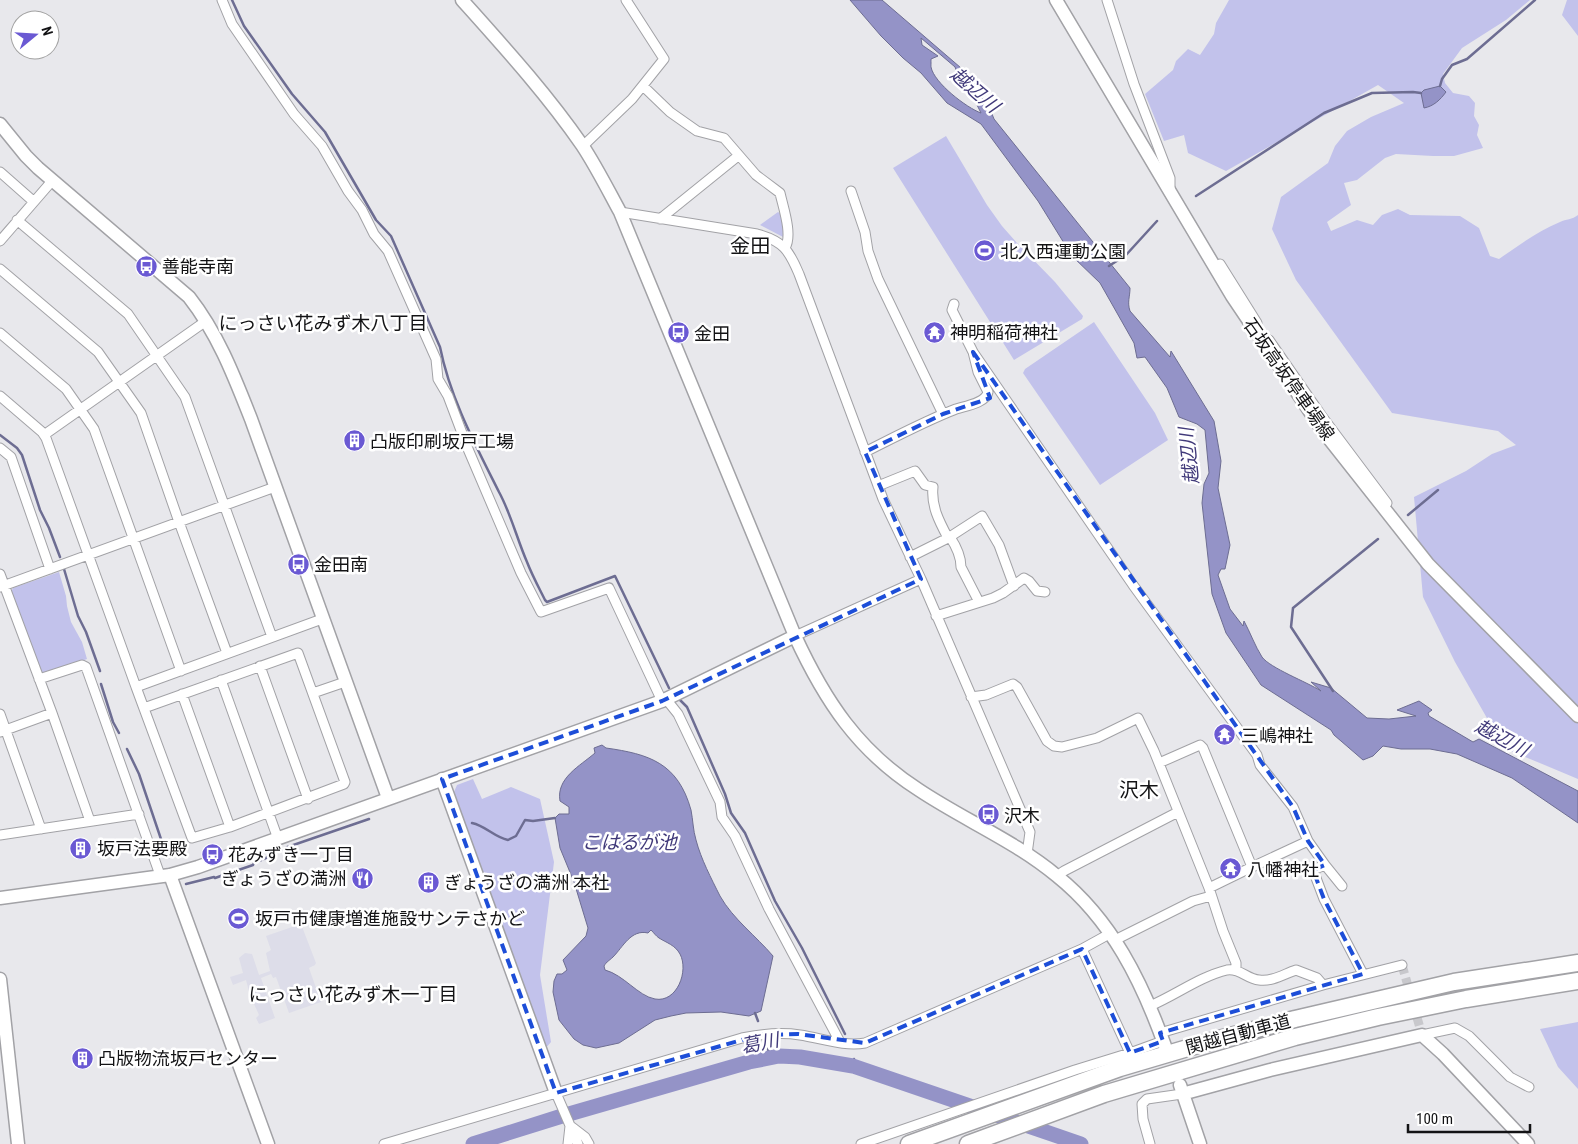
<svg xmlns="http://www.w3.org/2000/svg" width="1578" height="1144" viewBox="0 0 1578 1144" font-family="'Roboto Condensed','Noto Sans JP',sans-serif">
  <rect width="100%" height="100%" fill="#e8e8ec"/>
  <path fill="#dddde9" d="M301,924L316,963L315,965L309,968L321,1002L289,1013L276,977L273,978L271,974L261,978L275,1018L259,1024L256,1018L259,1015L250,995L246,980L233,985L230,977L243,973L239,958L245,953L252,954L259,975L270,971L266,953L271,950L266,936Z"/>
  <path fill="#c2c2eb" d="M1229,0H1530L1506,20L1462,48L1443,74L1445,83L1453,93L1469,96L1475,103L1474,116L1479,125L1477,135L1483,148L1454,156H1433L1396,154L1385,158L1357,180L1344,183L1351,205L1327,222L1331,231L1357,220L1373,225L1382,215L1398,209L1410,215L1460,216L1479,228L1490,256L1499,259C1519,245 1538,231 1560,222C1566,219 1572,220 1578,215V779L1504,748L1455,662L1423,597L1414,497L1466,471L1492,454L1516,445L1498,431L1392,413L1296,280L1272,229L1281,197L1328,163L1335,146L1347,131L1371,117L1404,103L1378,85L1226,171L1188,153L1184,135L1164,141L1145,94L1173,70L1176,61L1188,49L1200,55L1214,34L1216,23Z
    M1567,0H1578V36L1562,15Z
    M946,136L987,205L1002,226L1017,243L1055,282L1083,316L1082,319L1014,360L893,168Z
    M778,212L781,214L785,238L760,225Z
    M1094,322L1155,413L1168,440L1100,485L1023,373L1025,369Z
    M59,572L66,596L67,606L71,622L82,642L87,659L44,675L39,673L11,592L13,588Z
    M473,779L482,799L511,787L540,799L554,862L540,975L551,1042L545,1049L454,792L457,785Z
    M1578,1022V1089L1558,1067L1540,1029Z"/>
  <path fill="#9493c7" stroke="#6d6d92" fill-rule="evenodd" d="M850,0H882L975,80L980,87L978,92L985,102L993,107L992,114L994,119L1130,288C1130,297 1127,302 1130,311L1170,357L1171,351L1214,421L1221,461L1218,488L1230,545L1225,569H1221L1218,575L1230,609L1243,626L1244,621C1250,632 1255,646 1262,657C1270,668 1307,682 1321,691L1311,682L1331,688L1367,718L1389,719L1416,716L1397,710L1419,701L1432,710L1428,713L1429,716L1473,742L1479,739L1578,791V823L1512,778L1457,754L1430,749H1401L1383,746L1373,756L1363,760L1334,735L1331,730L1261,685L1226,633L1212,594L1202,503L1204,484L1209,473L1205,430L1197,424L1179,417L1167,388L1145,357L1137,358L1134,343L1100,283L1072,256L1038,201L981,124L947,103L921,73L903,58L881,36ZM921,38L955,67L957,72L974,87L973,97L981,113C967,108 934,83 931,67C931,67 931,59 931,59L938,56L922,45Z
    M1440,86L1446,92C1440,100 1434,106 1424,108L1421,93L1424,90Z
    M602,745L606,748C649,754 678,763 691,810C693,820 693,830 696,840C701,859 711,878 720,896C733,919 756,936 773,956L761,1011L749,1016L721,1012L686,1013L671,1016L655,1020L619,1043L596,1048L583,1045L574,1039L559,1020L553,992L554,981L557,974H562L567,970L563,960L586,936L588,928L574,882L560,848L555,818L559,814H569V807L560,801C556,778 580,766 595,753L594,748ZM651,930C654,933 656,936 659,938C667,943 675,945 680,954C689,971 677,1003 655,999C638,996 624,975 605,970L604,966C607,961 609,961 613,957C623,947 631,929 648,933Z"/>
  <g fill="none" stroke-linecap="round" stroke-linejoin="round">
    <path stroke="#6d6d92" stroke-width="2.5" d="M232,0L244,26L292,94L325,132L376,220L391,236L440,347C450,398 476,446 499,492C511,514 517,539 527,562C532,575 539,588 545,600L547,602L615,576L669,688
      M1440,86L1442,79L1452,65L1467,59L1535,0
      M1196,196L1324,113L1372,93L1413,92L1421,93
      M1109,266L1126,255L1157,221
      M0,435L17,448L22,455L40,510L49,528L60,557
      M1408,515L1438,490
      M64,569L78,616L86,632L100,671
      M101,684L113,722L119,733
      M1333,691L1291,627L1293,608L1378,539
      M680,700L687,707L725,794L731,813L745,833L775,901L802,948L845,1034
      M127,749L139,774L164,848L169,857
      M472,823C486,826 494,837 508,840L516,836L525,820L533,821L555,818
      M186,884L214,877L215,878L253,865L254,863L266,858L273,852L369,819
      M755,1013L758,1021
      M767,1046L771,1058
      M853,1066L854,1059"/>
    <path stroke="#9493c7" stroke-width="15" d="M473,1144L562,1116L749,1062L779,1056L800,1057L853,1066L1081,1144"/>
    <path stroke="#c8c8cc" stroke-width="9" stroke-dasharray="9 4.5" stroke-linecap="butt" d="M1402,965L1422,1035"/>
    <defs>
      <path id="street" d="M222,0L232,24L294,114L322,146L348,191L362,210L374,234L388,251L436,359L438,379L448,396L468,449L521,573L541,612L609,588L662,701
        M1107,0L1134,84L1170,178V191
        M643,86L670,112L697,131L724,138L756,175L780,193C783,207 793,235 785,248
        M583,146L632,99L664,59L626,0
        M0,172L33,201
        M851,191L865,232L868,251L878,279L943,414
        M620,212L757,234C783,241 789,250 799,274L883,499L921,579L1030,832L1027,854
        M660,219L738,156
        M17,220L128,314L185,397L272,637
        M0,241L52,181
        M1220,264L1257,323
        M0,269L98,352L141,413L179,522L227,653
        M0,333L66,389L94,429L181,671
        M1269,340L1321,415L1387,503
        M973,352L1133,585L1257,755L1260,765L1293,807L1308,841
        M0,396L42,432L46,438L136,687L322,619
        M44,435L206,321
        M0,448L11,457L50,569
        M865,452C895,437 925,421 956,409C966,406 986,403 988,392L978,372L973,352L952,310L954,304
        M878,486L915,471L925,485L933,487C931,506 939,521 948,538
        M950,537C956,546 961,556 961,567L979,602
        M910,557L948,538L982,516L999,545L1014,586
        M0,574L52,713L90,821
        M0,587L275,487
        M936,616L993,598L1003,593L1024,578L1029,581L1037,591L1045,592
        M795,636L921,579
        M260,666L308,799
        M39,679L82,665L86,667L160,875
        M221,680L278,839
        M136,687L192,838L230,827L344,784L345,782L298,653L144,708
        M313,693L345,682
        M182,694L230,827
        M971,697L986,695L1013,684L1017,687L1047,741L1054,746L1062,747L1097,738L1138,718L1154,751L1209,888L1223,931L1236,963V969
        M666,699L678,714L720,802L722,817L735,836L769,909L840,1042
        M0,714L41,829
        M0,732L52,713
        M1159,763L1200,745L1203,748L1252,867L1209,888
        M0,835L139,814
        M1325,865L1342,886
        M1252,867L1308,841L1325,865L1313,870L1324,899L1363,974
        M1057,876L1064,871L1178,812
        M1115,940L1193,901L1211,896
        M1082,949L1130,1053L1163,1041
        M1150,1006C1176,995 1199,977 1227,970C1240,968 1247,979 1259,980C1272,982 1284,974 1296,970L1317,978L1323,985L1402,965
        M1160,1033L1323,985
        M1422,1035L1455,1028L1469,1036L1510,1077L1529,1087
        M556,1093L578,1144
        M572,1127L585,1137L589,1144
        M384,1144L742,1038C761,1034 781,1032 800,1035C821,1038 844,1047 865,1043L1082,949L1111,933
        M568,1144L570,1126
        M861,1144L1075,1070L1130,1053
        M1150,1144L1143,1119L1142,1104L1147,1099L1182,1094"/>
      <path id="secondary" d="M462,0C504,47 546,93 582,145C596,166 608,190 620,212L795,636C825,701 858,751 919,790C964,820 1015,841 1057,876C1112,920 1142,982 1165,1046
        M1056,0L1232,296L1323,431L1428,564L1578,716
        M0,124L26,156L38,168L189,297C218,334 234,376 251,419L388,798
        M442,779L556,1093
        M170,875L268,1144
        M0,898L170,875L198,867L662,701L795,636
        M0,979L18,1144
        M1180,1085L1200,1144
        M1182,1094L1270,1070L1422,1035L1443,1054L1528,1144"/>
      <path id="highway" d="M909,1144L1120,1068L1208,1042L1295,1019L1454,982L1578,963
        M968,1144L1104,1094L1295,1037L1378,1017L1466,999L1578,981"/>
    </defs>
    <use href="#street" stroke="#a2a2a6" stroke-width="11"/>
    <use href="#secondary" stroke="#a2a2a6" stroke-width="15"/>
    <use href="#highway" stroke="#a2a2a6" stroke-width="19"/>
    <use href="#street" stroke="#fff" stroke-width="9"/>
    <use href="#secondary" stroke="#fff" stroke-width="12"/>
    <use href="#highway" stroke="#fff" stroke-width="16"/>
  </g>
  <path fill="none" stroke="#1d4ed8" stroke-width="4" stroke-dasharray="10 6" stroke-linejoin="round" d="M973,352L1293,807L1308,841L1325,865L1313,870L1324,899L1363,974L1160,1033L1163,1041L1130,1053L1082,949L865,1043L798,1034L759,1035L556,1093L442,779L662,701L921,579L865,452L943,414L990,398Z"/>
  <defs>
    <symbol id="stadium-disc" viewBox="-11 -11 22 22"><circle r="9.5" fill="#6a59d3" stroke="#fff"/><path d="M0-5a6.5 5 0 1 0 0 10a6.5 5 0 1 0 0-10ZM-3.5-1.8h7v3.6h-7Z" fill="#fff"/></symbol>
    <symbol id="bus-disc" viewBox="-11 -11 22 22"><circle r="9.5" fill="#6a59d3" stroke="#fff"/><path d="M-5-6H5V4H4V6H2V4H-2V6H-4V4H-5ZM-3.5-4V0h7V-4ZM-3.5 1.2v1.5H-2V1.2ZM2 1.2v1.5H3.5V1.2Z" fill="#fff"/></symbol>
    <symbol id="temple-disc" viewBox="-11 -11 22 22"><circle r="9.5" fill="#6a59d3" stroke="#fff"/><path d="M0-6L5-2H3V0L6.5 2.5H4V6H1.5V3h-3V6H-4V2.5H-6.5L-3 0V-2H-5Z" fill="#fff"/></symbol>
    <symbol id="building-disc" viewBox="-11 -11 22 22"><circle r="9.5" fill="#6a59d3" stroke="#fff"/><path d="M-4-6H4V6H1V3H-1V6H-4ZM-2.5-4.3h1.7v1.8h-1.7ZM.8-4.3h1.7v1.8H.8ZM-2.5-1h1.7V.8h-1.7ZM.8-1h1.7V.8H.8Z" fill="#fff"/></symbol>
    <symbol id="restaurant-disc" viewBox="-11 -11 22 22"><circle r="9.5" fill="#6a59d3" stroke="#fff"/><path d="M-5-6h1v4h1v-4h1v4h1v-4h1v5L-1.5 .5V6h-2V.5L-5-1ZM5-6V6H3V1.5H1.5Q1.5-4 5-6Z" fill="#fff"/></symbol>
  </defs>
  <g fill-rule="evenodd">
    <use href="#stadium-disc" x="972" y="238" width="25" height="25"/>
    <use href="#bus-disc" x="134" y="254" width="25" height="25"/>
    <use href="#temple-disc" x="922" y="320" width="25" height="25"/>
    <use href="#bus-disc" x="666" y="320" width="25" height="25"/>
    <use href="#building-disc" x="342" y="428" width="25" height="25"/>
    <use href="#bus-disc" x="286" y="552" width="25" height="25"/>
    <use href="#temple-disc" x="1212" y="722" width="25" height="25"/>
    <use href="#bus-disc" x="976" y="802" width="25" height="25"/>
    <use href="#building-disc" x="68" y="836" width="25" height="25"/>
    <use href="#bus-disc" x="200" y="842" width="25" height="25"/>
    <use href="#temple-disc" x="1218" y="856" width="25" height="25"/>
    <use href="#restaurant-disc" x="350" y="866" width="25" height="25"/>
    <use href="#building-disc" x="416" y="870" width="25" height="25"/>
    <use href="#stadium-disc" x="226" y="906" width="25" height="25"/>
    <use href="#building-disc" x="70" y="1046" width="25" height="25"/>
  </g>
  <g text-anchor="middle" dominant-baseline="central" stroke-width="5" stroke-linejoin="round" paint-order="stroke">
    <g font-size="18" fill="#131315" stroke="#fff" text-anchor="start">
      <text x="1000" y="251">北入西運動公園</text>
      <text x="162" y="266">善能寺南</text>
      <text x="950" y="332">神明稲荷神社</text>
      <text x="694" y="333">金田</text>
      <text x="370" y="441">凸版印刷坂戸工場</text>
      <text x="314" y="564">金田南</text>
      <text x="1241" y="735">三嶋神社</text>
      <text x="1004" y="815">沢木</text>
      <text x="97" y="848">坂戸法要殿</text>
      <text x="228" y="854">花みずき一丁目</text>
      <text x="1247" y="869">八幡神社</text>
      <text x="346" y="878" text-anchor="end">ぎょうざの満洲</text>
      <text x="444" y="882">ぎょうざの満洲 本社</text>
      <text x="255" y="918">坂戸市健康増進施設サンテさかど</text>
      <text x="98" y="1058">凸版物流坂戸センター</text>
    </g>
    <g font-size="18" fill="#131315" stroke="#fff">
      <text transform="translate(1289 379) rotate(55)">石坂高坂停車場線</text>
      <text transform="translate(1238 1034) rotate(-15)">関越自動車道</text>
    </g>
    <g font-size="19" font-style="italic" fill="#413a7a" stroke="#fff">
      <text transform="translate(975 90) rotate(41)">越辺川</text>
      <text transform="translate(1189 456) rotate(-96)">越辺川</text>
      <text transform="translate(1502 738) rotate(28)">越辺川</text>
      <text x="629" y="842">こはるが池</text>
      <text transform="translate(760 1043) rotate(-11)">葛川</text>
    </g>
    <g font-size="19" fill="#131315" stroke="#fff">
      <text x="323" y="323">にっさい花みず木八丁目</text>
      <text x="353" y="994">にっさい花みず木一丁目</text>
    </g>
    <g font-size="20" fill="#131315" stroke="#fff">
      <text x="750" y="246">金田</text>
      <text x="1139" y="790">沢木</text>
    </g>
  </g>
  <g transform="translate(35 35) rotate(72)"><circle r="24" fill="#ffffff" stroke="#a1a1a1"/>
  <path d="M0-4L9 19L0 12L-9 19Z" fill="#6a59d3"/>
  <text y="-8" font-size="14" font-weight="bold" text-anchor="middle" fill="#131315">N</text>
  </g>
  <path d="M1408 1124v8h122v-8" fill="none" stroke="#131315" stroke-width="2.5"/>
  <text x="1416" y="1124" font-size="15" fill="#131315" stroke="#ffffff" stroke-width="4" paint-order="stroke">100 m</text>
</svg>
